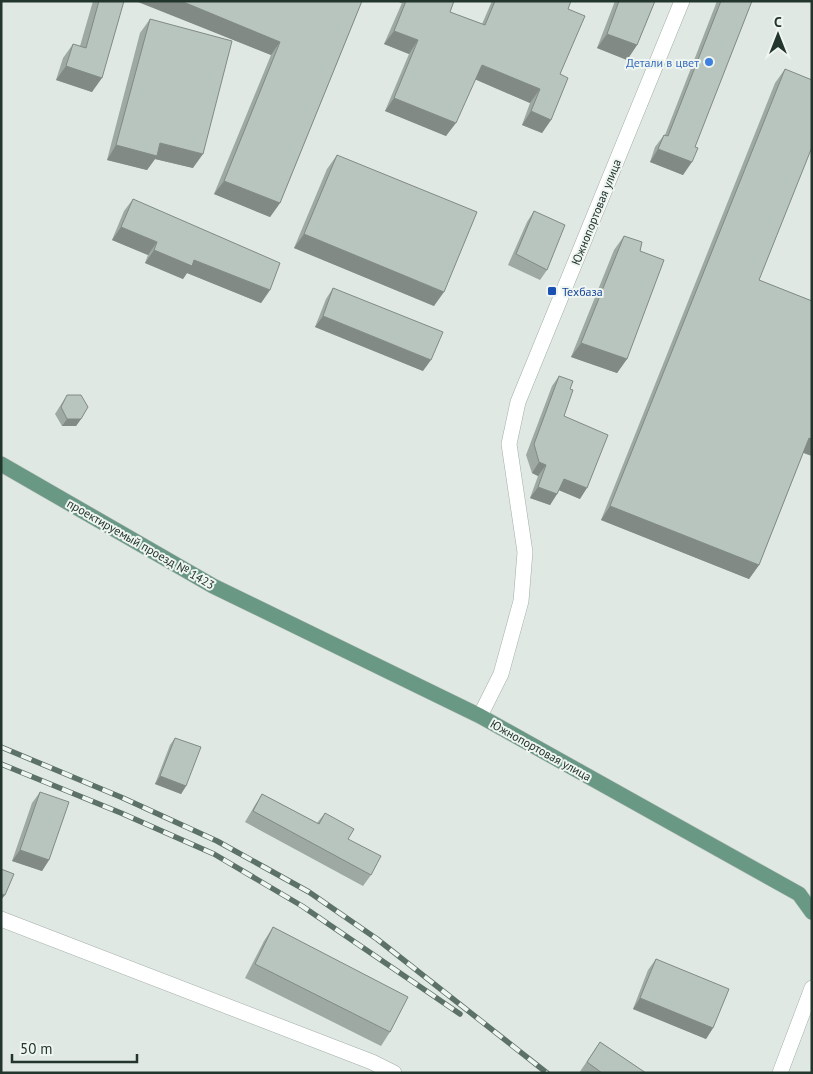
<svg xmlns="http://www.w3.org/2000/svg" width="813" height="1074" viewBox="0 0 813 1074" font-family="'PT Sans',sans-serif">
  <rect width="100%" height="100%" fill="#dfe8e2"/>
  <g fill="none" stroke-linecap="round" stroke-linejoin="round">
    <defs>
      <path id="minor" d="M480,716L501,674L521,601L525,552L509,444L518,402L682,1
        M1,919L372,1062L394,1073
        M780,1073L812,988"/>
      <path id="major" d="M1,464L213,586L480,716L799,894L812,912"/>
    </defs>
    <use href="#minor" stroke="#a3afa8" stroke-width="16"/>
    <use href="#major" stroke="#bdc3c0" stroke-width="16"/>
    <use href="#minor" stroke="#fff" stroke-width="15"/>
    <use href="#major" stroke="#699884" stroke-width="15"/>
    <defs>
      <path id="rail" d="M1,747L123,798L217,841L309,892L377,939L547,1073
        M1,764L121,813L214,854L302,906L460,1014"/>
    </defs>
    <use href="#rail" stroke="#5c7268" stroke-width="5.5"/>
    <use href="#rail" stroke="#eff5f1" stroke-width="4" stroke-dasharray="11" stroke-linecap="butt"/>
  </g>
  <path fill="#9ea9a3" d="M93,1H124L92,92L56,80L63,58L73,44L80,46Z
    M362,1L280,203L270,217L214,194L271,55L138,1Z
    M396,1H454L450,12L482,24L492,1H571L568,9L560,74L551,120L542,133L522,125L530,103L475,79L446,136L385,111L409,54L384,44L402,3Z
    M615,1H655L637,45L627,60L597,48Z
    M717,1H752L683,175L650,162L655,147L664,135H665Z
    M150,19L193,168L155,159L147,170L107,160L140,33Z
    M785,69L759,280L812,301V456L803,453L759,565L749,579L601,520L775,83Z
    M337,155L434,306L294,248L327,169Z
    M133,199L270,290L261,303L187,273L183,279L145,263L148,255L112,240L124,211Z
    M534,211L547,270L540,280L508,265L527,222Z
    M624,236L640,251L627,359L617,373L571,357L614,250Z
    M333,288L423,371L315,327L326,299Z
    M559,376L570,389L564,416L580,499L559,490L557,494L550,505L530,498L538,476L532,473L526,455L552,386Z
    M67,395L81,419L76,426H62L55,414Z
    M175,738L186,786L181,794L155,784L170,745Z
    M40,792L49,860L42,871L12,861L32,803Z
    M262,794L317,823L325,813L348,839L371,875L363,886L245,822L255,805Z
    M273,927L390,1032L381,1046L245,978L264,941Z
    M656,959L713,1028L706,1039L633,1009L648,970Z
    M600,1042L646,1073H579Z"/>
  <path fill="#818a85" d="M181,1L280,42L271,55L138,2Z
    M396,1H403L402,3Z
    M394,31L418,40L409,54L384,44Z
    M607,34L637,45L627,60L597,48Z
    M482,65L540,89L530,103L472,78Z
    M66,66L102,78L92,92L56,80Z
    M394,98L456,123L446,136L385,111Z
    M531,111L551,120L542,133L522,125Z
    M160,143L203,154L193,168L155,159L147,170L107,160L116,145Z
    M658,149L692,162L683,175L650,162Z
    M224,181L280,203L270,217L214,194Z
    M121,227L157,242L148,255L112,240Z
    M304,234L444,292L434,306L294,248Z
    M154,250L194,260L270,290L261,303L187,273L183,279L145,263Z
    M323,316L431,360L423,371L315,327Z
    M581,343L627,359L617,373L571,357Z
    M67,419H81L76,426H62Z
    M809,438L812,439V456L799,451Z
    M539,462L546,465L538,476L532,473Z
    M564,479L587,488L580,499L556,489Z
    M538,487L557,494L550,505L530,498Z
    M610,506L759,565L749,579L601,520Z
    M160,776L186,786L181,794L155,784Z
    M20,850L49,860L42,871L12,861Z
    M1,894L5,895L1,900Z
    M640,998L713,1028L706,1039L633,1009Z"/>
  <path fill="#b8c5be" stroke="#818a85" d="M99,1H124L102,78L66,66L73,44L86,48Z
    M181,1H362L280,203L224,181L280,42Z
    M406,1H454L450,12L485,25L495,1H571L568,9L585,16L560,74L568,78L551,120L531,111L540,89L482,65L456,123L394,98L418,40L394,31Z
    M619,1H655L637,45L607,34Z
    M721,1H752L695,147L698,148L692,162L658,149L664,135L668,136Z
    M150,19L232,41L203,154L160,143L157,156L116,145Z
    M785,69L812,80V147L759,280L812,301V439L809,438L759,565L610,506Z
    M337,155L477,212L444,292L304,234Z
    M133,199L280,263L270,290L194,260L192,266L154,250L157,242L121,227Z
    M534,211L565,225L547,270L516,254Z
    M624,236L642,242L640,251L664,260L627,359L581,343Z
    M333,288L443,332L431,360L323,316Z
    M559,376L573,381L570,389L573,390L564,416L608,435L587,488L564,479L557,494L538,487L546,465L539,462L534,444Z
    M67,395H81L88,407L81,419H67L61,407Z
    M175,738L201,747L186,786L160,776Z
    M40,792L69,802L49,860L20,850Z
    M262,794L319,824L325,813L354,829L348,839L381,856L371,875L253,811Z
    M1,869L14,874L5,895L1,894Z
    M273,927L408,997L390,1032L255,964Z
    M656,959L729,989L713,1028L640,998Z
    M600,1042L646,1073H602L587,1062Z"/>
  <circle fill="#3f7fe0" stroke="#eff5f1" stroke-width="2" cx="709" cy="62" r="5"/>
  <rect fill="#1a4fb4" stroke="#eff5f1" stroke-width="2" x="547" y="286" width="10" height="10" rx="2.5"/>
  <g text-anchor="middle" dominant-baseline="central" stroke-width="4" stroke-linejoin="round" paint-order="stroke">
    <g font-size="12" fill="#366cbe" stroke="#eff5f1" text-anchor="end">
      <text x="699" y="62">Детали в цвет</text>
    </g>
    <g font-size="12" fill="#22362d" stroke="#eff5f1">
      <text transform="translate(596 212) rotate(-68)">Южнопортовая улица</text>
      <text transform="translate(141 544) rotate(30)">проектируемый проезд № 1423</text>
      <text transform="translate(541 750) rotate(29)">Южнопортовая улица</text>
    </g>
    <g font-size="12" fill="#164399" stroke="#eff5f1" text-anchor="start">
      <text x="562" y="291">Техбаза</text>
    </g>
  </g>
  <rect width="813" height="1074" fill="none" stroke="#22362d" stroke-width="5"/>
  <g transform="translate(778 35)" stroke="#eff5f1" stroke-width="4" paint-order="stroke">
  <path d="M0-4L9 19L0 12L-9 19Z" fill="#22362d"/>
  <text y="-8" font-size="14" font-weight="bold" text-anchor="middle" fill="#22362d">С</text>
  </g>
  <path d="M12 1054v8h125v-8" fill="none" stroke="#22362d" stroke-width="2.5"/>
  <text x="20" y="1054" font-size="15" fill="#22362d" stroke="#eff5f1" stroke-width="4" paint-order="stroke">50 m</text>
</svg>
